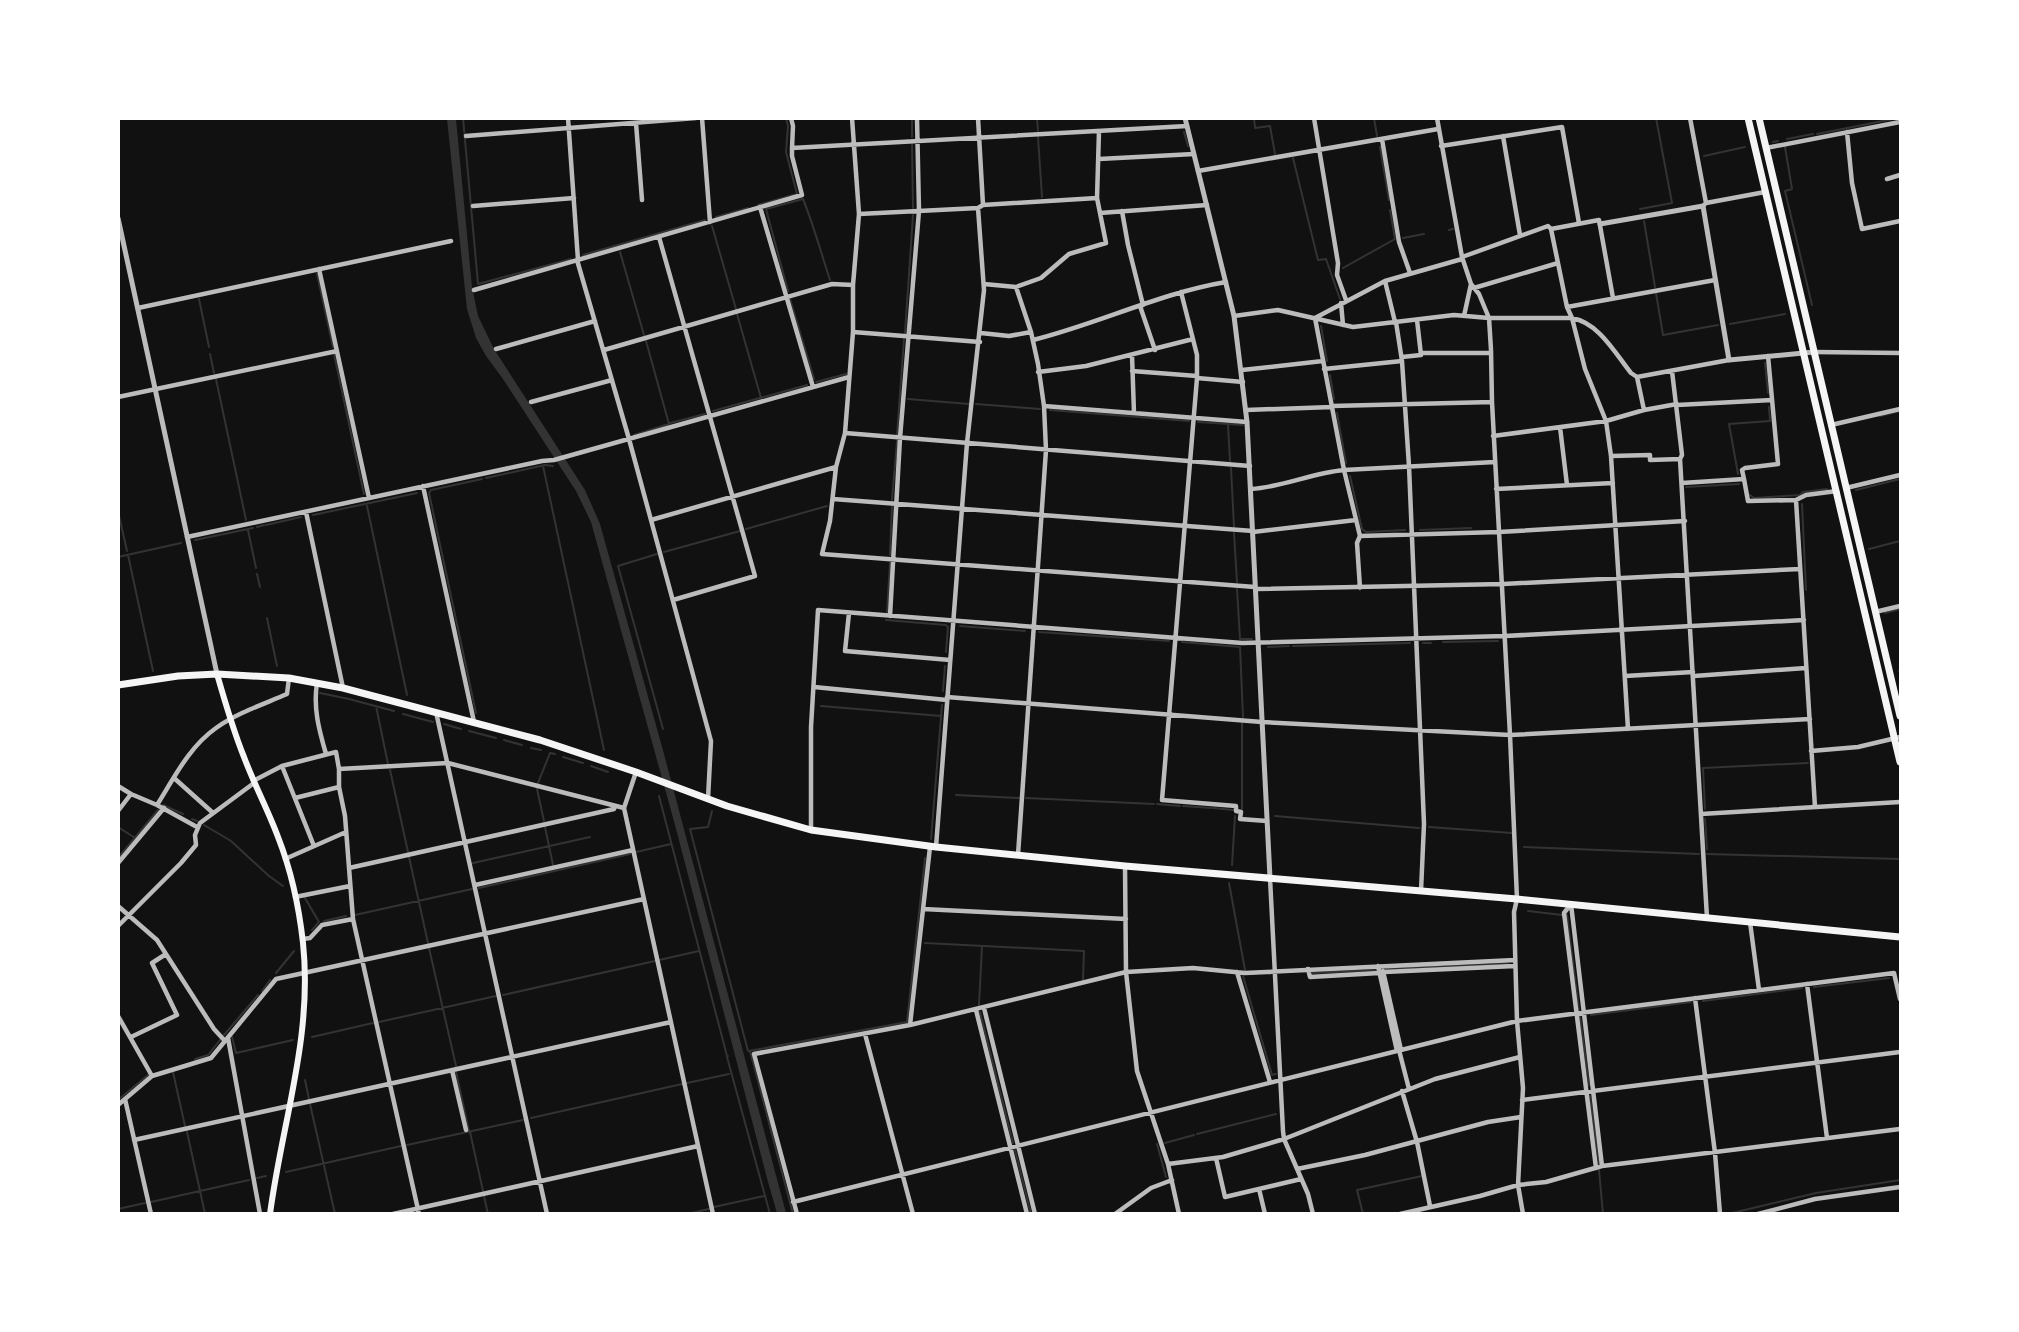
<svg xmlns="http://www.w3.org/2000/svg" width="2019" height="1332" viewBox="0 0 2019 1332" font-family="Rubik,sans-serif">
  <rect width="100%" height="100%" fill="#111"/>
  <path fill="#333" d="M447,119H456L472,287L478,316L494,349L585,490L600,524L664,754L786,1213H777L768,1182L675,825L591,522L576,491L503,379L486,356L476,338L467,309Z"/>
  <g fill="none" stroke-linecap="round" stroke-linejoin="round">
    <path stroke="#333" stroke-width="2" d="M463,118L478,284L571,259
      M912,118V137
      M1037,118L1038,131
      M1180,118L1181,119
      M1254,118L1255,128L1270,126L1275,154
      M1374,118L1377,136
      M1184,132L1188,146
      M1817,134L1898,118
      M1038,137L1042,197
      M1787,139L1813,134
      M1773,142L1778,141
      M912,144L913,208
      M1380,147L1389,200
      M1785,147L1792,189L1785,191L1812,305
      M1704,156L1745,147
      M1293,158L1318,260L1326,259L1340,299
      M758,205L797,194L786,152L788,126L786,118
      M1640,209L1672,203L1656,118
      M716,217L748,208
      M1644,221L1655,287
      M712,226L736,309
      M1449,230L1453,229
      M1403,238L1424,234
      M620,252L644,335
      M583,255L705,220
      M1343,268L1395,239L1390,210
      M317,274L333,347
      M788,291L766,209L803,199C814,226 821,253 830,280
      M1656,293L1663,335L1718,325
      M199,299L209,347
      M790,299L814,379
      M737,314L761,398
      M1730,324L1785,314
      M1321,326L1327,361
      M905,333L913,215
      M210,354L214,373
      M334,354L364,494
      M1765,363L1768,393
      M1330,375L1334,399
      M216,379L246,520
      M816,382L846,374
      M908,399L969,404
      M976,404L1040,409
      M1050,410L1189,421
      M713,411L807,385
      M1337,413L1346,463
      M1880,416L1900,411
      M1198,422L1243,425
      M670,423L705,414
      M1228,425L1230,461
      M634,435L669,424L646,341
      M897,435L904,339
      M543,466L604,750
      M1231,468L1234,527
      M1738,474L1729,424L1770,421L1769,407
      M1350,476L1362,529L1366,532L1405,530
      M486,478L545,465L553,466
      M1686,487L1739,484
      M1856,490L1900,479
      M1750,495L1754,498L1800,495L1803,492L1827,489
      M892,500L897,441
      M1802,504L1806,590
      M367,506L407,695
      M118,511L127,551
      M313,515L417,493
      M266,525L301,517
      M257,527L264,525
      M746,529L827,506
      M248,530L256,568
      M1420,530L1471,528
      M1234,533L1237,582
      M195,540L253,528
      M1869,549L1900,541
      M664,552L740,531
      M657,554L618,566L663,729
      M128,555L153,671
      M890,555L892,506
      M118,557L181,543
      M257,574L260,587
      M1237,589L1240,639H1252
      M887,612L890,563
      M1885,613L1900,609
      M267,618L277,666
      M886,620L946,625L948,627L946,652
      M960,626L1025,631
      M1039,632L1169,641
      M1182,642L1240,647L1243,717
      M1443,642L1498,641
      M1423,643H1431
      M1293,646L1410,643
      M1268,647L1289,646
      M1899,671H1900
      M943,691L945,666
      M320,693L349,699L394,711
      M376,706L388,764
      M821,706L941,716
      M476,713L429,493L431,490L482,479
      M403,714L433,722
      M444,724L461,729
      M469,731L496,738
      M504,740L522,745
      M531,748L541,750
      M563,757L583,763
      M591,766L608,772
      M390,770L408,852
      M538,783L550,753L555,754
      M537,789L544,821
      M956,795L1019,798
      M659,796L727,1056H728
      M1026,798L1154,804
      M1157,804L1180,806
      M163,805L183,814
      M1183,806L1211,808
      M1213,808L1233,810
      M1242,809V723
      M1705,809L1703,768L1808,763
      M712,811L708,827L690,829L748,1051
      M1275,816L1419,828
      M192,819L197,821
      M1705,819L1707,849
      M204,825L231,841L269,876L283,886
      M118,827L135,838
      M545,827L553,865
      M1429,827L1512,833
      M931,839L942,705
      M1524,847L1699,854
      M636,852L671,844
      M1707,854L1900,859
      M409,857L428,943
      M118,858L158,810
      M473,863L590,837
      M1232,865L1235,816
      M1229,883L1245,970
      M479,888L630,854
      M305,898L319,922
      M1528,911L1562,915
      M355,915L472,889
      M1567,915L1579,1010
      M324,921L346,916
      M312,930L318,923
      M925,943L1084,951L1083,980
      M429,948L456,1066
      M659,960L699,951
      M1386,969L1508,964
      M276,973L294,951
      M1313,973L1376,970
      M1243,976L1272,1075L1276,1074
      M1814,987L1889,978
      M262,991L270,980
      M503,995L655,961
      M1703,1001L1802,988
      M979,1005L982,946
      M980,1012L1013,1143
      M1591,1015L1691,1002
      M1580,1016L1589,1085
      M379,1022L496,996
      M224,1035L258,995
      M232,1037L236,1053L293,1040
      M312,1037L373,1023
      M749,1051L907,1022L925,858
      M750,1051L793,1214
      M727,1057L770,1214
      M195,1059L208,1055L220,1040
      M173,1072L185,1126
      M456,1072L469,1131
      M305,1080L309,1099
      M687,1083L729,1074
      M1590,1096L1599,1164
      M118,1100L148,1075
      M310,1104L335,1214
      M531,1118L682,1084
      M187,1132L200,1191
      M470,1132L483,1191
      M1197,1134L1276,1114
      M1165,1143L1194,1135
      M1157,1144L1166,1177
      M407,1145L523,1120
      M1015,1150L1031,1214
      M1599,1170L1603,1214
      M286,1172L401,1146
      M257,1178L266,1176
      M200,1191L205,1214
      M484,1196L488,1214
      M151,1202L249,1180
      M714,1207L764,1196
      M118,1209L145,1203
      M687,1214L709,1209
      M1363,1214L1357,1190L1422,1176
      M1728,1214L1816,1193L1900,1180"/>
    <path stroke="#bcbcbc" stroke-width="4.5" d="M568,118L578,260
      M702,118L710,222
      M791,118L793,126L792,148
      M852,118L859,214L853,285V332L845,433L836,467L830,521L822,554L1255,587
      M978,118L983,205
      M1314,118L1338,263L1337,275L1346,300
      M1437,118L1462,257L1471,284L1479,294L1489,318L1491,350L1492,402L1510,735L1517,899L1514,912L1517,1021L1523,1088L1518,1185L1523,1214
      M1690,118L1706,203L1703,206
      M636,123L642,200
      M1847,132L1852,183L1862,229L1900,221
      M466,136L696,118
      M1503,136L1520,235
      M1382,139L1399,242L1410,273
      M1441,146L1562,127L1579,223
      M1766,148L1900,122
      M1099,159L1194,154
      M1198,171L1438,129
      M1887,179L1900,175
      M1097,198L1099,131
      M1706,203L1765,192
      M473,206L574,198
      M760,207L813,387
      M1122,211L1128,245L1143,305
      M1100,213L1207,205
      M859,214L978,208L983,205L1097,198L1106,243L1069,254L1041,278L1016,287L984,284
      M1551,229L1567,307L1572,318L1585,369L1606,421L1611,456L1628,729
      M659,237L755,576L673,600
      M1462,257L1548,226L1551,229L1599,220L1613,298
      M577,260L629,439L711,741L708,799
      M319,269L369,498
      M1385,281L1395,322
      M1016,287L1031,332
      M1474,288L1558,263
      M474,290L802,195L792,156V148L1187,126
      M1181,292L1197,355V378L1162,800L1236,806V811L1241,812L1240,819L1267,821
      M1341,303L1343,325
      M1140,306L1155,350
      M1567,307L1715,280
      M138,308L451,241
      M1234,316L1278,310L1353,327L1454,315L1489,318H1572C1599,323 1615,353 1631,373L1637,377L1729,360
      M1464,316L1471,284
      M1315,318L1344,470L1360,536L1499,532L1685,521
      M1315,318L1385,281L1462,259
      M1396,322L1402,361L1409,466L1424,824L1421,891
      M853,332L980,342
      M981,333L1009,336L1031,332L1038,364L1044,406L1046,450L1018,855
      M1033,340C1098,324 1160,293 1226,282
      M496,349L595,321
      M604,350L832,284L853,285
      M1814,352L1900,353
      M1421,353H1491
      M1132,355L1134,413
      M1402,357L1421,355L1417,320
      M1324,369L1402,361
      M1242,370L1323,361
      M1132,371L1197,376
      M1672,371L1682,455L1680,459L1707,918
      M1038,372L1086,366L1193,339
      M1637,377L1644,410
      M1197,378L1243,382
      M118,397L337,351
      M531,402L612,380
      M1677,405L1772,400
      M1044,406L1247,422
      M1332,406L1492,402
      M1246,410L1332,407
      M1831,425L1900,409
      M1560,427L1567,485
      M845,433L1250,466
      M1493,436L1606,421L1644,410L1677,404
      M1611,456L1650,455V460L1680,459
      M1744,479L1742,470L1745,468L1778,464L1768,356
      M1682,483L1744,479L1748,501L1796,500L1806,495L1837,491
      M423,486L474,722
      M1846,488L1900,475
      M1251,489C1283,487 1312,473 1344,470L1495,462
      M1496,489L1613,483
      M833,499L1253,531
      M1796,500L1815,807
      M306,512L343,688
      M651,520L836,467
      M1253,532L1356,520
      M187,537L542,461L554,460L849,377
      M1360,588L1357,543L1360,536
      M1256,589L1503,584L1800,569
      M1875,612L1900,606
      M849,613L845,651L950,660
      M890,616L900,438L919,211L917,118
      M1625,676L1693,672
      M1694,676L1806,668
      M317,683C313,708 319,730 326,754
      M814,687L947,700
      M947,697L1262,722L1510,735L1810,719
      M436,712L547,1214
      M1811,751L1858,747L1900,737
      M282,766L314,846
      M339,769L448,763L624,808
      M636,772L624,808L713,1214
      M174,778L212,812
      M253,781L282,766L336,752L339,769V787L345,816L353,919L419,1214
      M118,786L131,794
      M295,798L339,787
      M157,805C174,778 189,747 216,728C237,713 264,704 287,694L289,678
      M118,811L131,794L157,805L197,827
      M1701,814L1900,802
      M811,830V727L818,610L1242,643L1505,636L1804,620
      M936,847L967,443L984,290L978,208
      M285,859L346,832
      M118,863L164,808
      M1125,866L1126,972L1137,1071L1168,1164L1179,1214
      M349,868L614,809L615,806
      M1270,878L1283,1131L1284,1139L1308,1194L1313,1214
      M475,885L633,850
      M295,897L350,886
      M1571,904L1564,913L1596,1168
      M1571,904L1602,1166
      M118,906L157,940L214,1029L225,1041
      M923,909L1126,919
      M1750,922L1759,990
      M118,926L181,863L196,845L195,835L200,823L254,783
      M303,939L310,938L322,925L353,919
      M1378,966L1397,1051
      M1308,969L1310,977L1379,973
      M1383,971L1401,1050
      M1237,972L1270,1082
      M1384,972L1515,966
      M1807,984L1827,1138
      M1695,998L1715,1153L1720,1214
      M984,1008L1035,1214
      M976,1010L1027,1214
      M118,1016L152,1076
      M910,1025L930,847
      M865,1034L913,1214
      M131,1037L177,1015L152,963L166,954
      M228,1038L260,1214
      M1399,1050L1409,1089
      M452,1070L466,1130
      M1402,1091L1417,1142L1430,1206
      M125,1099L151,1214
      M1522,1100L1900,1052
      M118,1105L152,1076L211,1058L276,979L644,899
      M134,1140L671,1022
      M1216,1158L1225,1197L1301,1179
      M1168,1164L1223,1157L1284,1139L1435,1079L1520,1057
      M1297,1169L1365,1155L1488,1122L1521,1117
      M1259,1189L1265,1214
      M793,1202L1517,1021L1894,973L1900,999
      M393,1214L698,1146
      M797,1214L754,1054L910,1025L1126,972L1193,968L1245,973L1515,960
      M1115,1214L1151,1188L1172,1180
      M1400,1214L1480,1196L1518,1185L1546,1182L1602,1166L1900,1129
      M1758,1214L1815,1199L1900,1187"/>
    <path stroke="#bcbcbc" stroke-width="5" d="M1185,118L1234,316L1247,422L1270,878
      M118,218L217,674
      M1600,224L1703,206L1729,360L1814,352"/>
    <path stroke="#f5f5f5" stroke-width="6" d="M217,674C225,702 233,730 244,757C254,784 268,810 278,837C291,870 299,907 303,943C313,1036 282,1123 270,1214"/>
    <path stroke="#f5f5f5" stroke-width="7" d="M1748,118L1900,762
      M1759,118L1900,716
      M118,685L178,676L217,674L289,678L343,688L540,740L636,772L727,806L811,830L936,847L1125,866L1517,899L1900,937"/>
  </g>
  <rect width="2019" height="1332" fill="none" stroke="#ffffff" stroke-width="240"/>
</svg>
